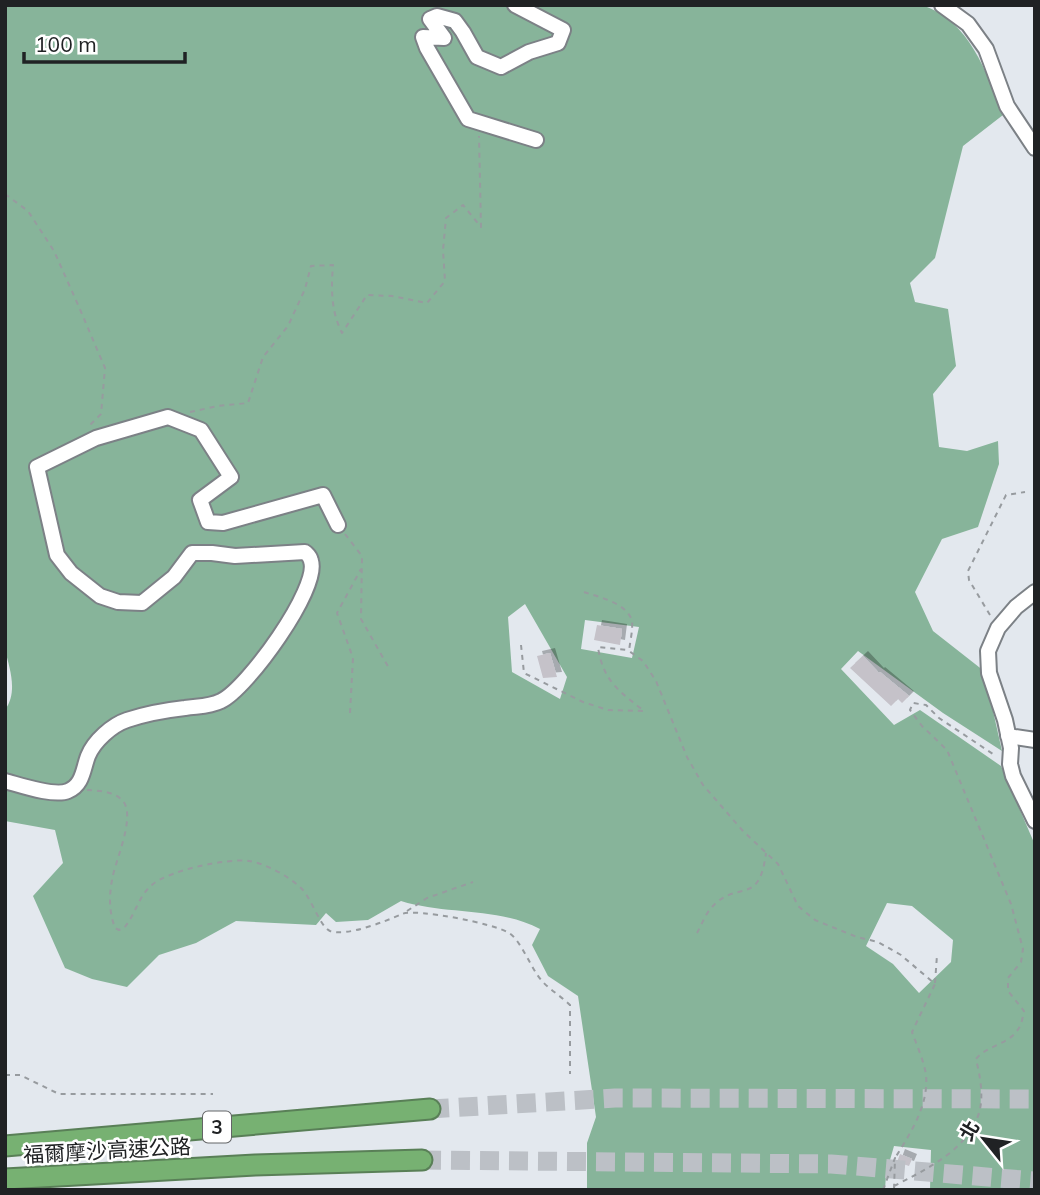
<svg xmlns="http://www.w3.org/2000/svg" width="1040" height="1195" viewBox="0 0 1040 1195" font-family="Mulish,'Noto Sans TC',sans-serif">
  <defs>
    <filter id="shadow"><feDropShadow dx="5" dy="-5" stdDeviation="0" flood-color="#0004"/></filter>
  </defs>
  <rect width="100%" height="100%" fill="#e3e8ee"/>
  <path fill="#87b49a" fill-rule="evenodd" d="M5,5H922C970,21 986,72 1003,115L963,146L935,258L910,283L915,302L948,309L956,366L933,394L939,447L967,451L998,441L999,464L978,527L942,539L915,592L933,631L984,671L1002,751L943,713L858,651L841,669L894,725L920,710L1001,766L1035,845V1190H930L931,1150L894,1146L886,1174L885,1190H587V1143L596,1117L578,996L548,976L532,945L540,929C498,907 446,915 401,901L368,920L336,922L326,913L316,925L236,921L196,943L159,955L127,987L92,979L65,968L33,896L63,863L55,830L5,821V710C18,692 10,669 5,650ZM525,604L567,677L560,699L512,672L508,617ZM585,620L639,627L632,658L581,649ZM887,903L912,906L953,940L951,962L919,993L893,964L866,946Z"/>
  <path fill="#c5c2c9" filter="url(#shadow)" d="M597,625L622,629L620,645L594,640Z
    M550,653L557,677L543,678L537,656Z
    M863,656L879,673L880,672L909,696L902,703L898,699L891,706L850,668Z
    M900,1154L912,1159L909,1166L897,1162Z"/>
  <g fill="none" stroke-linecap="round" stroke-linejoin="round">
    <path stroke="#bcc0c6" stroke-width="19" stroke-dasharray="19 10" stroke-linecap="butt" d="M430,1109L615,1098L1035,1099
      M422,1160L831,1164L1035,1181"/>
    <defs>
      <path id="minor" d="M515,5L563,30L558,43L529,52L501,67L477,57L463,32L455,21L437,16L430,19L444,38L423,37L427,48L468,119L536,140
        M942,5L968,24L986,49L1007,106L1035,148
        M1035,592L1016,607L998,628L988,651L989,673L1005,720L1011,748L1010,764L1013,776L1035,821
        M1008,736L1035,740
        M5,781C20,785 54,797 68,791C83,785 83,769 88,756C94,741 112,725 127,720C145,714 167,710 185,708C198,706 209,707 221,701C247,689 320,588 311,561C310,556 308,555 305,552L235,556L212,553H192L174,577L142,603L118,602L100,596L71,573L57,555L37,467L96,438L168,417L201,430L231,477L200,500L208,522L223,523L323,495L338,525"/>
      <path id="highway" d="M5,1146L430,1109
        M5,1179L255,1165L422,1160"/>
    </defs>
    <use href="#minor" stroke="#7c8186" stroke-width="18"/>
    <use href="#highway" stroke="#597f57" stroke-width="23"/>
    <path stroke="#979b9f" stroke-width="2" stroke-dasharray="5 5" stroke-linecap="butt" d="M5,194L28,211L54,251L79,307L105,368L101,414L88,427
      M190,412L218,406L248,403L263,357L288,326L305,289L311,266L333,265C331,289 331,311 342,333L367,295L392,296L427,303L445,281L443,250L446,218L463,205L481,227L479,136
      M345,534L362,556L361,619L390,670
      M584,592C599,597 627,603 632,621C633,630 630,642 629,651L643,661L656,681L687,757L703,785L743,831L778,864L798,906L815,920L857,937L878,942L901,955L935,984L912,1032C917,1046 924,1061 926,1075C929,1105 910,1134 895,1158
      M990,615L969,580L968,571L1006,495L1025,492
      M521,645L524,673L583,702L608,710L644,711C619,691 603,681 598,647L628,650
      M350,713L353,658L337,613L361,569
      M87,790C100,791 114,791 123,801C136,817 115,861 112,880C109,896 109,912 115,928L119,930L124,928C136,914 138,896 153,884C171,870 227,858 249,861C267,864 288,876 301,888C311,897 320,927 330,931C347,937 386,921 402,914C416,908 496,924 509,933C521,940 531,969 542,981C550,990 561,996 570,1005V1074
      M407,911L427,898L473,882
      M697,933C701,926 705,915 711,908C738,878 759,908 766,853
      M935,983L937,955
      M5,1075H20L59,1094H213
      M894,1186C925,1170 968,1150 979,1113C984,1096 980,1076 976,1059C987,1045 1009,1045 1019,1028C1022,1023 1023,1016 1024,1011L1008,991V978L1021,962L1023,949L1011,904L947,750L922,726L910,710L913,703L926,705L939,718L996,756
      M883,1190L895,1158L894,1190"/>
    <use href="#minor" stroke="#fff" stroke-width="14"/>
    <use href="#highway" stroke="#77b172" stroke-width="19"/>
  </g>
  <g text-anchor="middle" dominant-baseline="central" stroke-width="5" stroke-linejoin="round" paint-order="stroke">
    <rect fill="#fff" stroke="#636466" stroke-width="2" x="203" y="1111.5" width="28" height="31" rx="5"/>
    <g font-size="19" font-weight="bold" fill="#202224">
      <text x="217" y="1127">3</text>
    </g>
    <g font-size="21" fill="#202224" stroke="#fff">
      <text transform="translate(107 1150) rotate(-3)">福爾摩沙高速公路</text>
    </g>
  </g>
  <rect width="1040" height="1195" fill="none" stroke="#202224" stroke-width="14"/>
  <g transform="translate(984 1139) rotate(300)" stroke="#ffffff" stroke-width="5" paint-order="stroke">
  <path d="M0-5L12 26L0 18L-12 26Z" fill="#202224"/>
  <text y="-10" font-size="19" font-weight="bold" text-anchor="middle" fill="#202224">北</text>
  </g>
  <path d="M24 52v10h161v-10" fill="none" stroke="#202224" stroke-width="3.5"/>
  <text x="35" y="52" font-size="21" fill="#202224" stroke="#ffffff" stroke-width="5" paint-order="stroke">100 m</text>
</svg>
